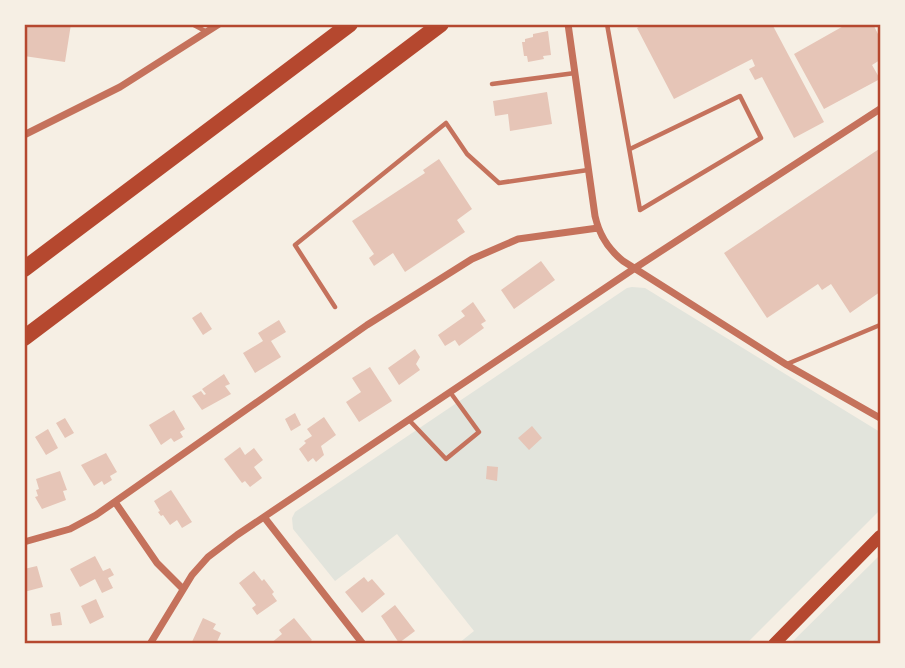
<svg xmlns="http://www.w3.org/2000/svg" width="905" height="668" viewBox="0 0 905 668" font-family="'Fira Sans',sans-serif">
  <rect width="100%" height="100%" fill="#f6efe4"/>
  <path fill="#e2e4dc" d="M632,287L645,288L880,432V510L747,643H459L474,631L397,534L335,581L293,529L292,518L295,512L627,288Z
    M880,555V643H791Z"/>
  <path fill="#e6c5b7" d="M24,24H71L65,62L24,56Z
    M644,24H772L824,122L794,138L762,77L755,80L749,69L755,66L752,59L674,99L637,28Z
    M847,24H873L880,38V60L872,65L880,79L824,109L794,54Z
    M548,31L551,55L543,56L544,59L528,62L527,56H524L522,42H525V39L533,37V34Z
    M547,92L552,124L510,131L508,114L495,116L493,101Z
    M879,149L880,292L850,313L831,284L822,290L818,284L767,318L724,253Z
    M439,159L472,209L457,220L465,232L405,272L393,253L374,266L369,258L374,254L352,221L425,173L423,170Z
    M541,261L555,280L514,309L501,290Z
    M473,302L486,321L481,324L484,328L459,346L455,340L445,346L438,335L465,316L461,311Z
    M201,312L212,329L203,335L192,318Z
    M279,320L286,332L271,341L281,357L255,373L243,353L263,341L258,333Z
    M415,349L420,357L416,364L420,370L399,385L388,368Z
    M370,367L392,401L359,422L346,402L361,392L352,378Z
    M224,374L230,384L225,386L231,394L202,410L192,396L201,391L204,395L206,394L202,389Z
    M174,410L185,429L180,432L183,437L174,442L171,438L161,445L149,425Z
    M295,413L301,425L291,431L285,419Z
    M324,417L336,435L321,446L324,455L316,462L313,458L308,462L299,449L306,443L304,441L312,436L307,429Z
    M65,418L74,433L65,438L56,423Z
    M532,426L542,438L529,450L518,438Z
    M48,429L58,448L46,455L35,437Z
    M240,447L245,455L254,448L263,460L254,467L262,478L250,487L245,481L242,483L224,459Z
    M106,453L117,472L110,476L112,480L104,485L102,481L94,486L81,465Z
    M487,466L498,467L497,481L486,479Z
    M60,471L67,490L63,491L66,500L42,509L35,497L38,496L36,490L39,489L36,479Z
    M171,490L192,522L182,528L177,520L170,525L163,515L161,516L158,512L160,511L154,501Z
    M95,556L103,571L110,568L114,575L108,578L113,588L102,593L95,579L80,587L70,569Z
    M37,566L43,587L24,592V569Z
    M254,571L262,581L264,579L274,592L272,594L277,601L257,615L252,608L256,605L239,583Z
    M364,577L368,582L372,579L385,594L362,613L345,592Z
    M96,599L104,617L90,624L81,606Z
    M395,605L415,631L399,643L381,616Z
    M60,612L62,625L52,626L50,614Z
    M203,618L216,624L213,629L221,633L216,644H191Z
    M294,618L312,640L307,644H270L282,634L279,630Z"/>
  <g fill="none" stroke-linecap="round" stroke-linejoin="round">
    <path stroke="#c5725c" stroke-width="4.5" d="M192,24L207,32
      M607,24L640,210L761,138L740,96L630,149
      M492,84L575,73
      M335,307L295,245L446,123L467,154L499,183L588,170
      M787,364L880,325
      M409,420L446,459L479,432L450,392"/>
    <path stroke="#c5725c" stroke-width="7" d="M568,24L595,216C599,235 608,249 623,261L787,365L880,418
      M24,135L120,87L219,24
      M115,502L157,563L183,589
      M264,517L363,644
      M24,542L70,529L96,515L367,325L472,259L518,239L598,228
      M150,644L192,575L208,557L237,535L635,268L880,109"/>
    <path stroke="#b5482f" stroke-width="12" d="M774,644L880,536"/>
    <path stroke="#b5482f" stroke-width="16" d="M24,269L350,24
      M24,338L441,24"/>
  </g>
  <rect width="905" height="668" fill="none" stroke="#f6efe4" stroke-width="52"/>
  <rect x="26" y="26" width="853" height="616" fill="none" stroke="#b5482f" stroke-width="2.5"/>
</svg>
